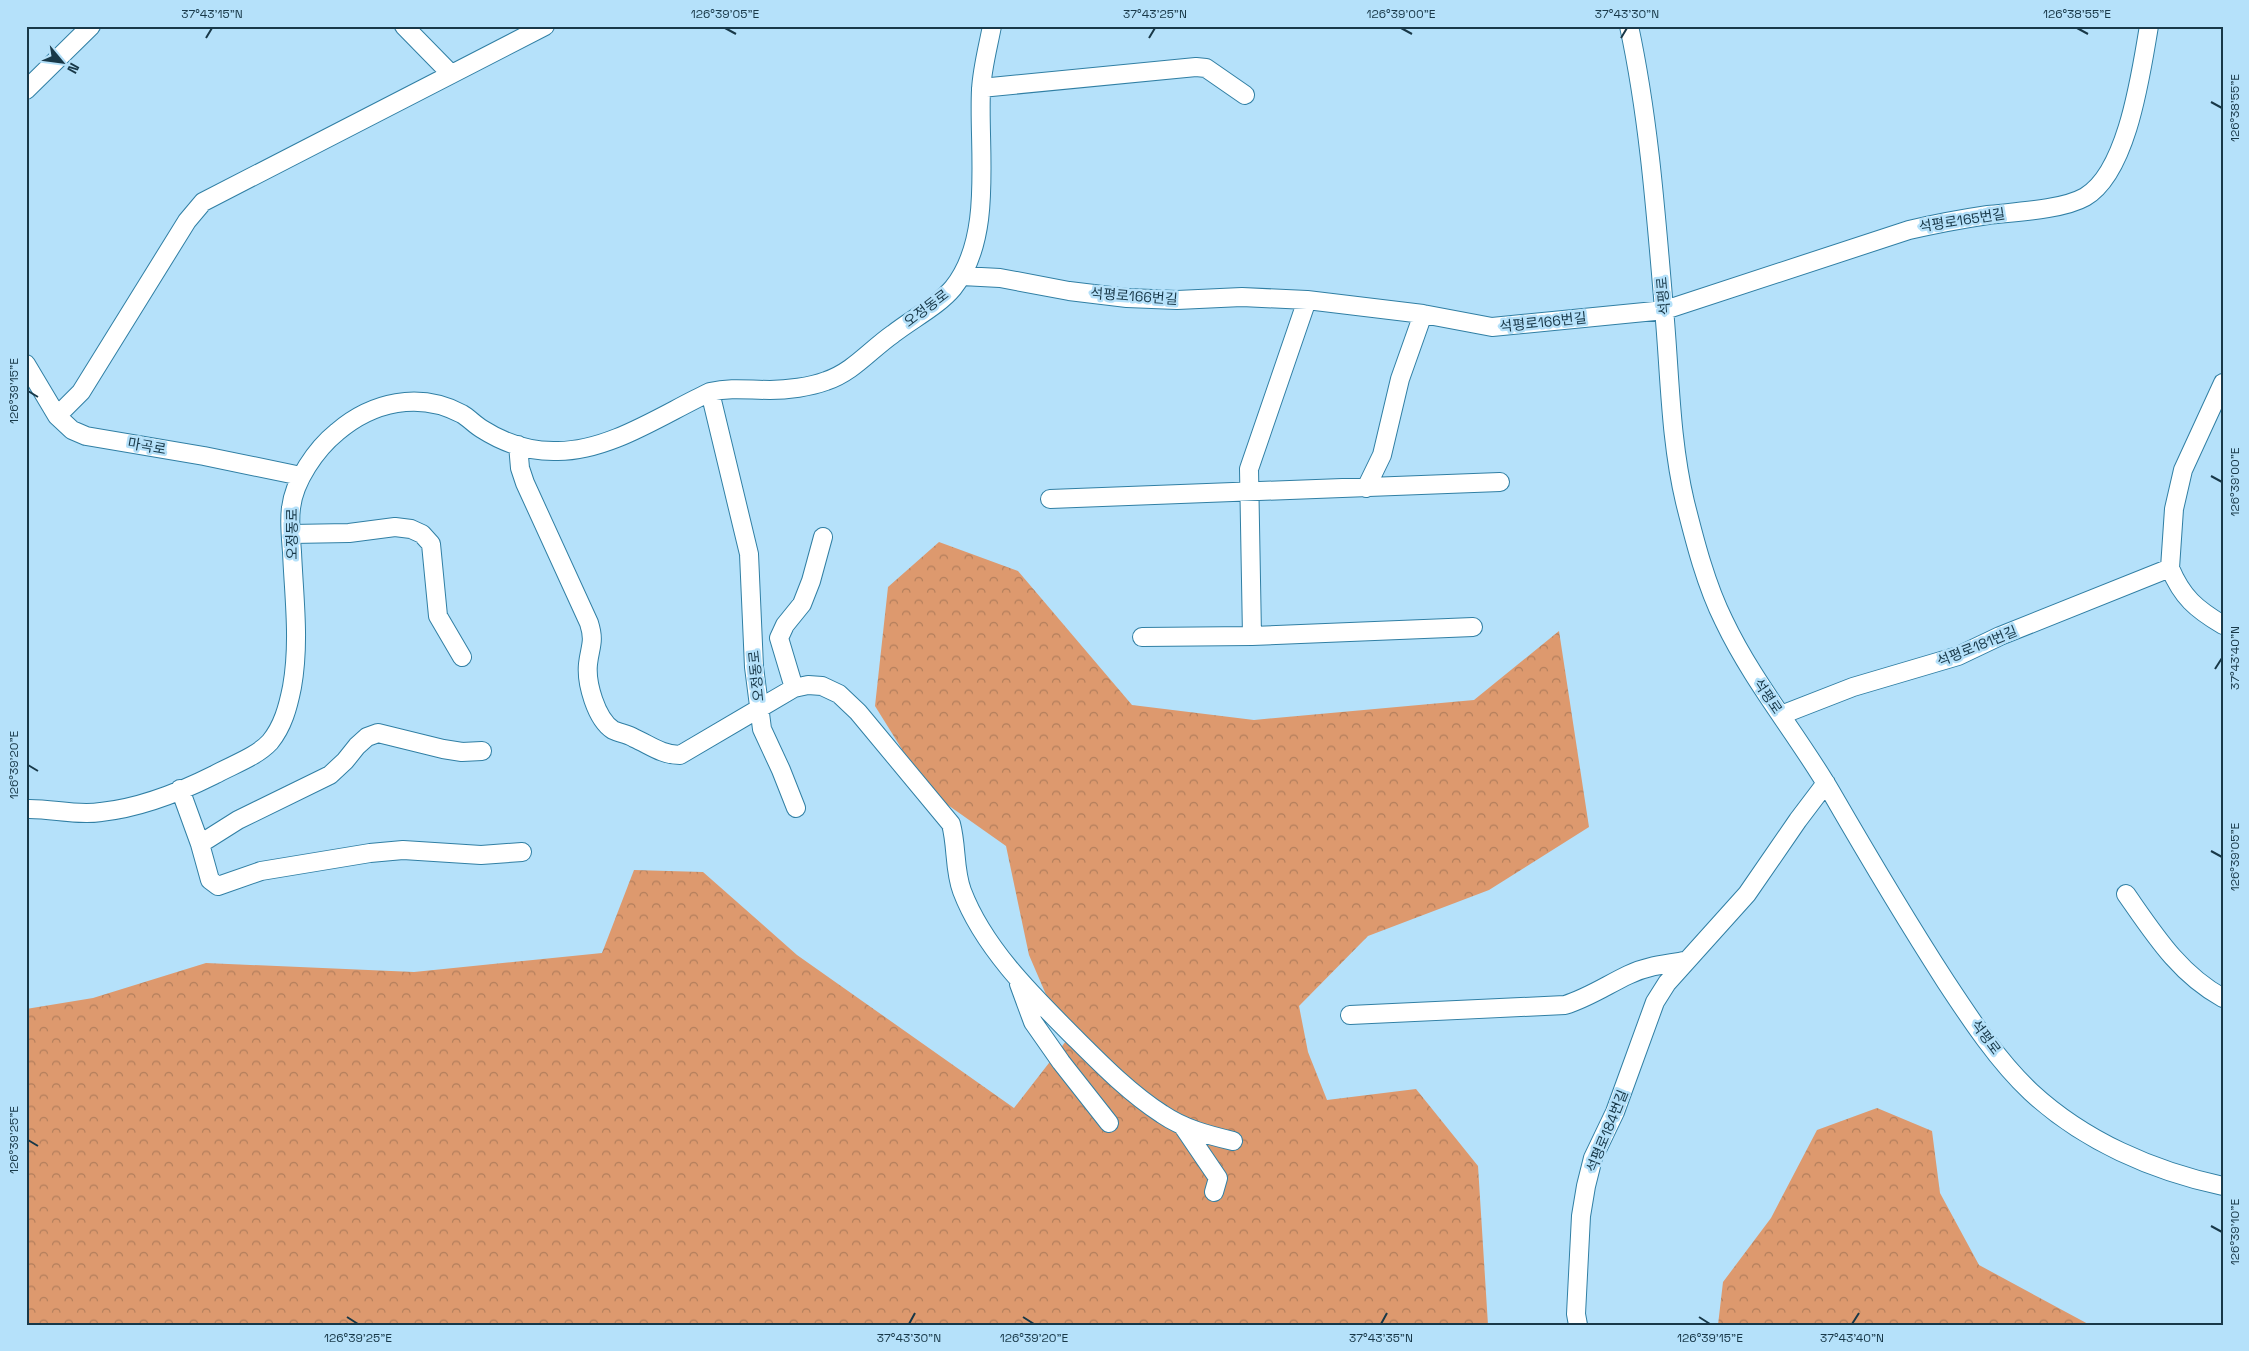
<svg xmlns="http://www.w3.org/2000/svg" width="2249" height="1351" viewBox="0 0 2249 1351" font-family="'Space Grotesk','Noto Sans KR',sans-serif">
  <defs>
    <pattern id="forest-crowns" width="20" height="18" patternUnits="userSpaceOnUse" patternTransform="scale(1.25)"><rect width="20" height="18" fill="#dd996e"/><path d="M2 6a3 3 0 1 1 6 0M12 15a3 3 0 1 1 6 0" fill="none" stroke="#b27e5c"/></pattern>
  </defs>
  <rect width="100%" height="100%" fill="#b5e1fa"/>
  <path fill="url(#forest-crowns)" d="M939,542L1018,571L1132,705L1254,720L1474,700L1559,631L1589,827L1489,890L1368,936L1299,1006L1308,1052L1327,1100L1416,1089L1478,1166L1488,1325H26V1009L93,998L206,963L414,972L602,953L634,870L703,872L797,955L1014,1108L1066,1041L1029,955L1006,846L928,791L875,706L888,587Z
    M1877,1108L1932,1131L1940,1193L1979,1265L2090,1325H1718L1723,1282L1771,1218L1817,1130Z"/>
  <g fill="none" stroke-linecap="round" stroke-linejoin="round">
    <defs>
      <path id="minor" d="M404,26L451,74
        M1629,26C1649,119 1656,215 1664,309C1670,374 1670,439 1685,502C1695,542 1706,585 1724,621C1753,682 1797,734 1831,792C1868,856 1906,920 1946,982C1971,1020 1998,1061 2031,1092C2084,1141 2153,1171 2223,1186
        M981,88L1196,67L1206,68L1245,95
        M26,90L91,26
        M962,276L1000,278L1069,291L1127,298L1177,300L1242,297L1307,300L1423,314L1492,327L1665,310L1909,230C1935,224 1961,219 1988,215C2014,212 2062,210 2085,197C2128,172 2141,72 2149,26
        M26,364L57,416L72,430L86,436L204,456L301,476
        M710,392L749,554L754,667L762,729L781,770L796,808
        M57,416L81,392L187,221L203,202L545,26
        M518,445L520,468L525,483L589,623C595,642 590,646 588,664C586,683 596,719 613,730C619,733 628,734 634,738C650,745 662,755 680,755L794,688L808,685L822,686L839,694L858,712L951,824C957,846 954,870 962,891C984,949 1034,997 1077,1040C1104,1067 1131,1094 1162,1114C1184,1129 1208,1135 1233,1141
        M1366,488L1382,455L1400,379L1423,314
        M1050,499L1500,482
        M291,534L349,533L395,527L411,529L422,534L431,544L438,616L462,657
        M2170,568L2174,509L2183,470L2223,383
        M1252,636L1473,627
        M1142,637L1252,636L1249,469L1307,300
        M794,688L779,638L785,625L802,604L811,581L823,537
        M1781,715L1853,687L1958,656L2000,636L2170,568C2182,597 2196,609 2223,625
        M180,789L200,844L238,820L330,775L345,761L357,746L367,737L378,733L443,749L462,752L482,751
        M26,809C51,808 75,816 101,812C139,808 180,792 214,775C232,765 256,757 270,742C283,726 288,707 292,687C300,642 294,598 292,552C291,538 289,522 291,508C294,481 316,449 337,432C372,402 419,391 462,414C469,418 475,425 482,429C504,443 531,452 558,451C610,451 663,414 710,392C732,387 748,390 770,390C787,390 810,387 826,381C853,372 870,350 893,334C912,319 938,306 953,288C994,237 978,151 981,90C982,69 988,47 992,26
        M200,844L210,880L218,886L261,871L370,853L403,850L481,855L522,852
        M2126,894C2154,934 2179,974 2223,998
        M1019,984L1033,1022L1061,1062L1109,1123
        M1350,1015L1565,1005C1588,998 1607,985 1628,975C1647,966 1665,964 1685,961
        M1182,1125L1218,1178L1214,1192
        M1578,1325L1576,1314L1581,1216L1586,1186L1593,1158L1615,1112L1655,1002L1667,983L1747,894L1798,820L1826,783"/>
    </defs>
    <use href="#minor" stroke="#307fa4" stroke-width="20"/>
    <use href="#minor" stroke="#fff" stroke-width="18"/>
  </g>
  <path fill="none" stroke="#183848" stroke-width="2" d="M725,28L736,34M1401,28L1412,34M2077,28L2088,34M206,38L212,28M1149,38L1155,28M1621,38L1627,28M2211,102L2222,108M28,391L38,397M2211,476L2222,482M2215,669L2222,658M28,765L38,771M2211,851L2222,857M28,1140L38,1146M2211,1226L2222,1232M347,1317L358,1324M1023,1317L1034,1324M1699,1317L1710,1324M909,1324L915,1313M1381,1324L1387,1313M1852,1324L1859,1313"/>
  <g text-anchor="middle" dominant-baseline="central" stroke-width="5" stroke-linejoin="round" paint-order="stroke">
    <g font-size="14" fill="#183848" stroke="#b5e1fa">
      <text transform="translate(1962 220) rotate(-9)">석평로165번길</text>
      <text transform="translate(1134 296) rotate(4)">석평로166번길</text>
      <text transform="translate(1663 296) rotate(-95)">석평로</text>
      <text transform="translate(926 308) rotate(-37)">오정동로</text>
      <text transform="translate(1543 322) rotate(-6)">석평로166번길</text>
      <text transform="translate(147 446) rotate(10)">마곡로</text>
      <text transform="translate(292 534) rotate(-90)">오정동로</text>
      <text transform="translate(1977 646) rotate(-22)">석평로181번길</text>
      <text transform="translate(756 676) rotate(-96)">오정동로</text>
      <text transform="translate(1768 696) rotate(56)">석평로</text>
      <text transform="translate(1986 1037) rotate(53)">석평로</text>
      <text transform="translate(1607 1131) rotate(-68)">석평로184번길</text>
    </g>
  </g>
  <rect width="2249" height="1351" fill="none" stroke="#b5e1fa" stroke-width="55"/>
  <g transform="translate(62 62) rotate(119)" stroke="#b5e1fa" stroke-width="4" paint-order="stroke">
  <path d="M0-4L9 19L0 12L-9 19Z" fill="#183848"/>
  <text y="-8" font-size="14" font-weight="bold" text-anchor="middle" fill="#183848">N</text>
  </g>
  <rect x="28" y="28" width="2194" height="1296" fill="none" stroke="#183848" stroke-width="2"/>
  <g font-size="12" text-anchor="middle" fill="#183848">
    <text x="212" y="18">37°43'15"N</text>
    <text x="725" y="18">126°39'05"E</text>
    <text x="1155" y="18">37°43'25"N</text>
    <text x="1401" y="18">126°39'00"E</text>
    <text x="1627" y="18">37°43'30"N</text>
    <text x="2077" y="18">126°38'55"E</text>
    <text transform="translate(2235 108) rotate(-90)" y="4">126°38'55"E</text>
    <text transform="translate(14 391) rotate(-90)" y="4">126°39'15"E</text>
    <text transform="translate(2235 482) rotate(-90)" y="4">126°39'00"E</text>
    <text transform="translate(2235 658) rotate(-90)" y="4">37°43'40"N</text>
    <text transform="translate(14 765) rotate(-90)" y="4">126°39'20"E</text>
    <text transform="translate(2235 857) rotate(-90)" y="4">126°39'05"E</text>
    <text transform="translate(14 1140) rotate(-90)" y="4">126°39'25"E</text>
    <text transform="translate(2235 1232) rotate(-90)" y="4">126°39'10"E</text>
    <text x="358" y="1342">126°39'25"E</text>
    <text x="909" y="1342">37°43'30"N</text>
    <text x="1034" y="1342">126°39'20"E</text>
    <text x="1381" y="1342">37°43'35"N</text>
    <text x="1710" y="1342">126°39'15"E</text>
    <text x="1852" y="1342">37°43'40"N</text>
  </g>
</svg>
